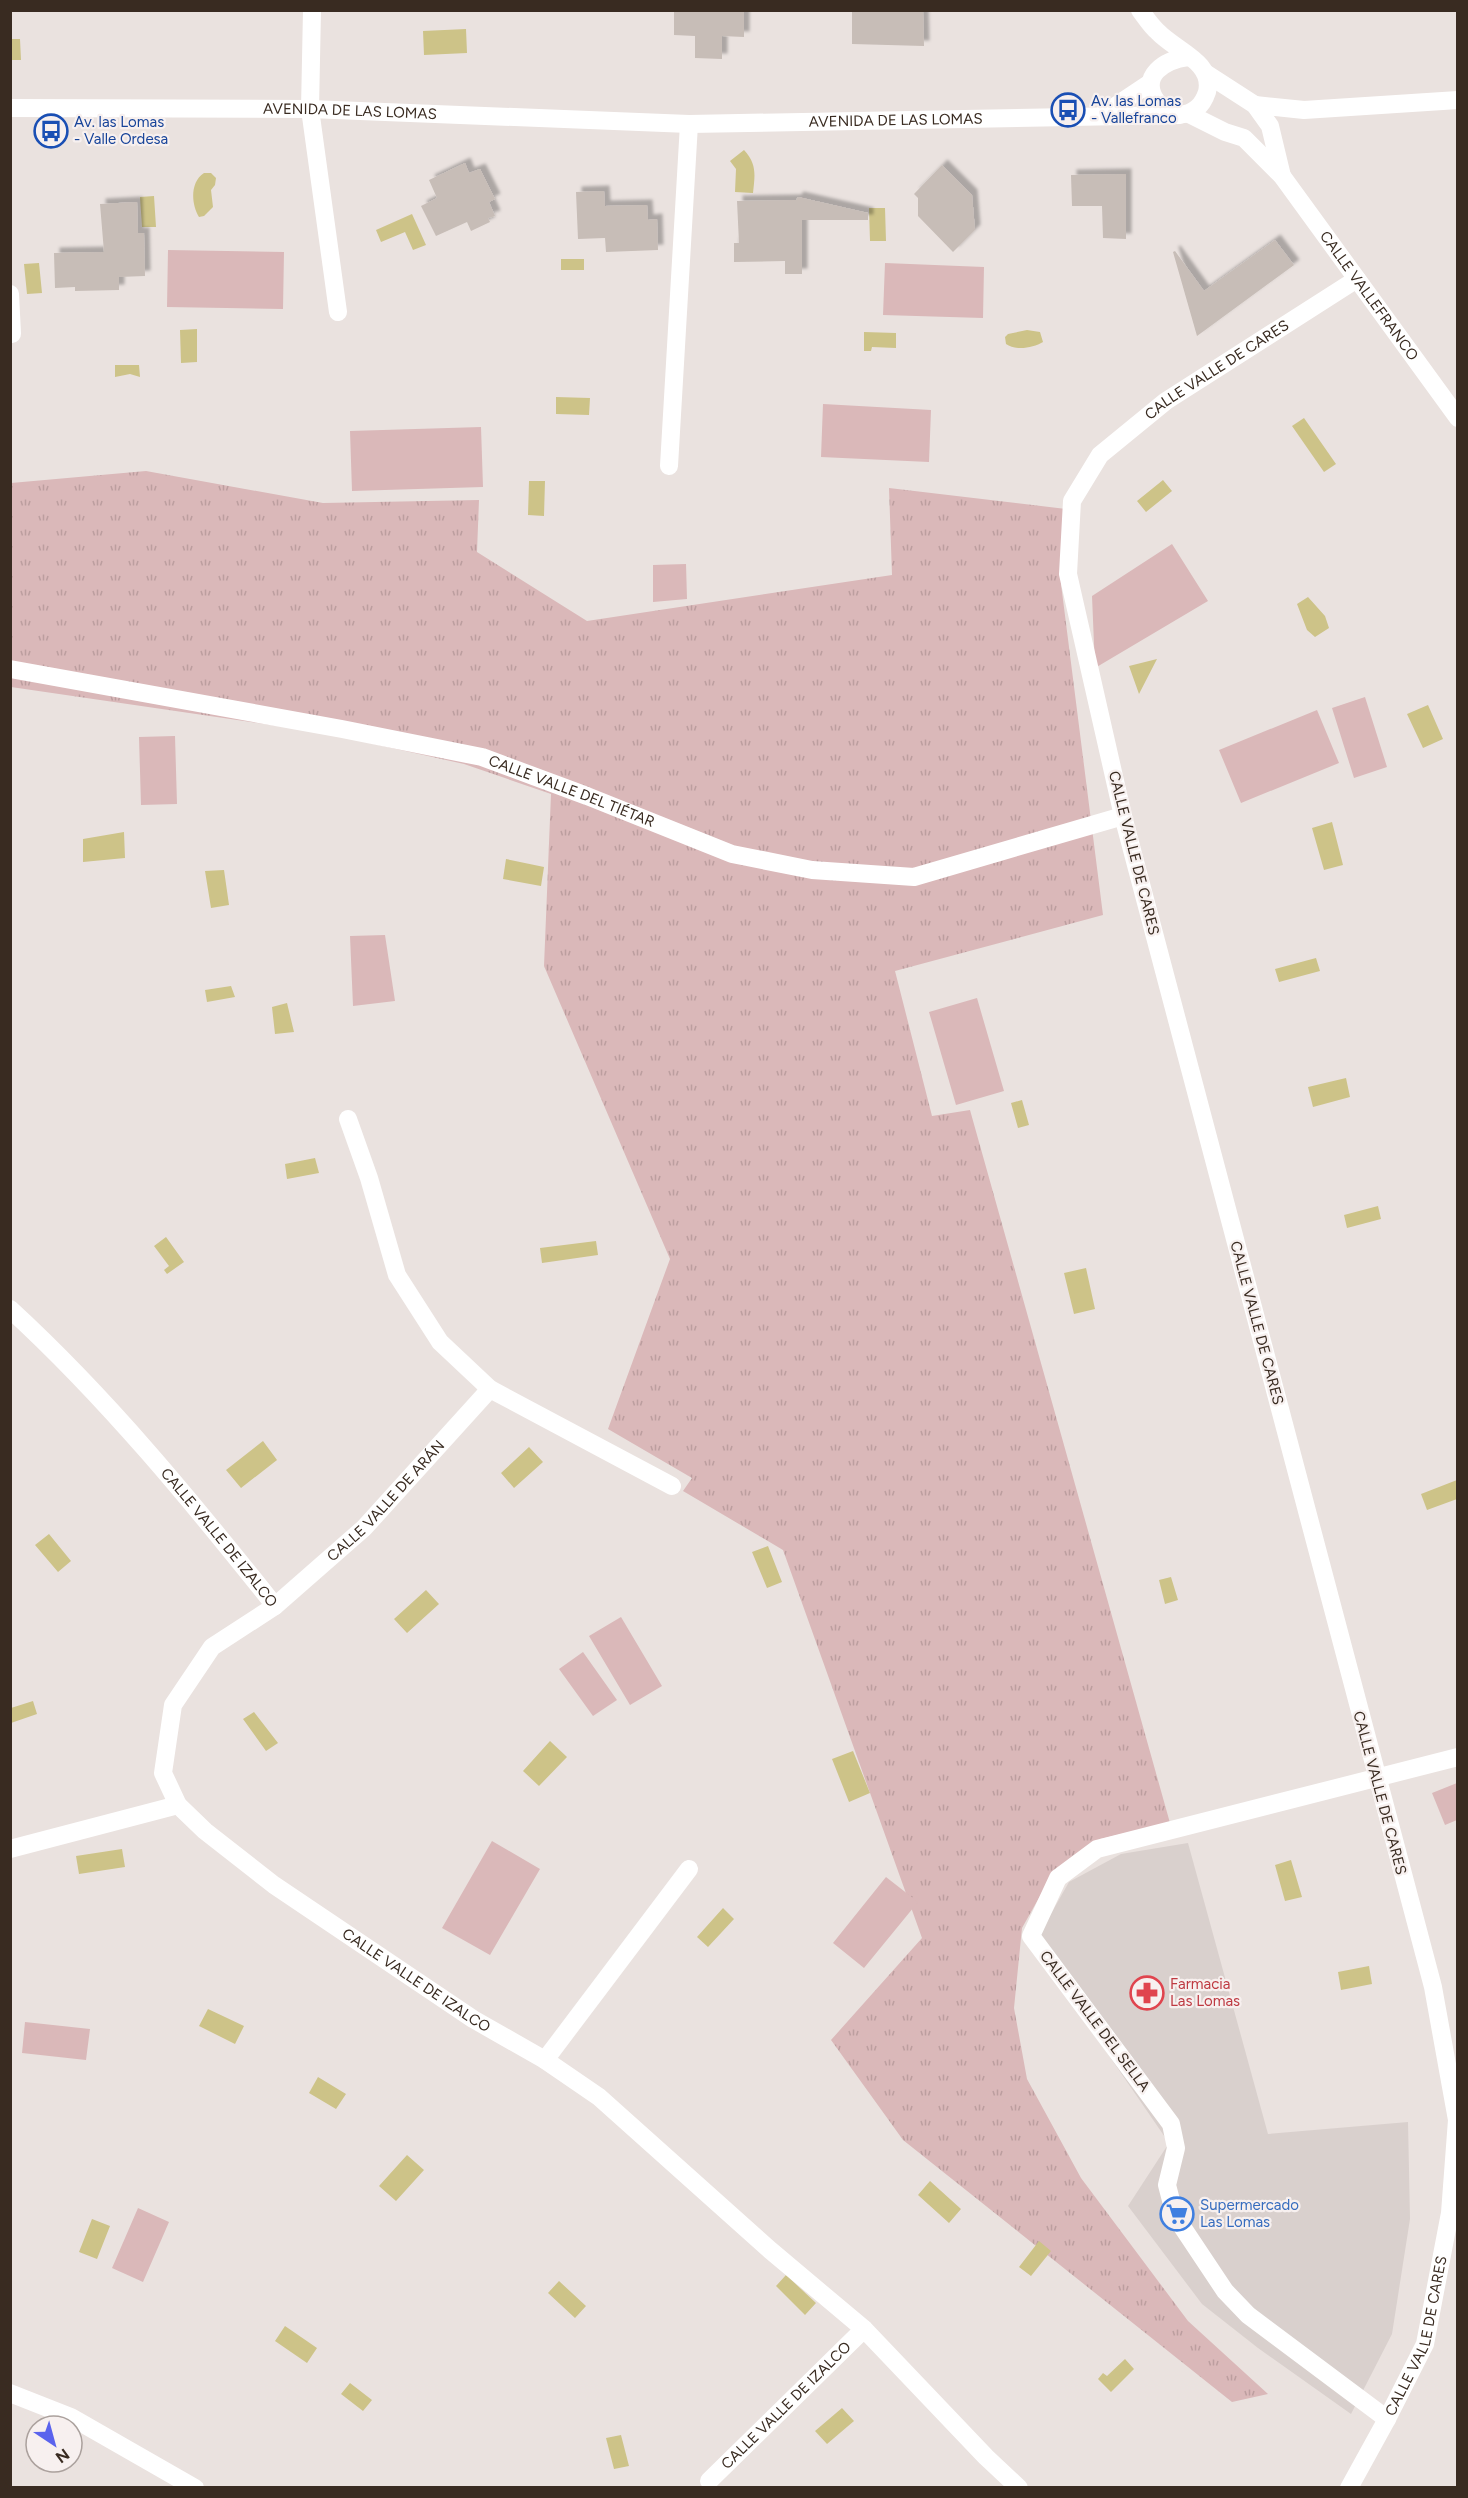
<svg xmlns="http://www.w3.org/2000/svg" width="1468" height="2498" viewBox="0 0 1468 2498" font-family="Figtree,sans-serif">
  <defs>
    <pattern id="grass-tufts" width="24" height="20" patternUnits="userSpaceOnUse" patternTransform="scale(1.5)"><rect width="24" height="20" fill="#dab8b9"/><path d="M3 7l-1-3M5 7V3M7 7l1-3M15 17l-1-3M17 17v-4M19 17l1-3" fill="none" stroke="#bc9e9f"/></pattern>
    <filter id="shadow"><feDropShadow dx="5.5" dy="-5.5" stdDeviation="1.5" flood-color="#0004"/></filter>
  </defs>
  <rect width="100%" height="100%" fill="#eae2df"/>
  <path fill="#d9d0cd" d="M1188,1843L1268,2134L1408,2122L1410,2219L1392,2334L1351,2414L1258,2348L1202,2304L1128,2206L1169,2143L1057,1980L1040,1933L1069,1882L1121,1854Z"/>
  <path fill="url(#grass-tufts)" d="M146,471L323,503L479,500L477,552L587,621L892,575L889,488L1066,509L1061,584L1103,915L895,971L932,1116L970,1110L1170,1823L1100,1839L1053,1873L1022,1928L1014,2008L1027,2079L1081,2178L1188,2321L1268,2394L1232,2402L903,2140L831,2040L922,1938L783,1550L683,1491L692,1478L608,1429L670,1259L544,966L551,794L464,764L320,732L11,687V483Z"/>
  <path fill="#dab8b9" d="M168,250L284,252L283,309L167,307Z
    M885,263L984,267L983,318L883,315Z
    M823,404L931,410L929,462L821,457Z
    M481,427L483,487L352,491L350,431Z
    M1172,544L1208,601L1095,668L1092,596Z
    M686,564L687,599L653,602V565Z
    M1365,697L1387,767L1354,778L1332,708Z
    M1317,710L1339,763L1241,803L1219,750Z
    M175,736L177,804L141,805L139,737Z
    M385,935L395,1001L353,1006L350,936Z
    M977,998L1004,1091L956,1105L929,1012Z
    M621,1617L662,1686L630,1705L589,1636Z
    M583,1652L617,1700L593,1716L559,1669Z
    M1457,1783V1820L1445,1825L1432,1793Z
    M492,1841L540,1869L490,1955L442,1928Z
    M886,1877L918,1902L864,1968L833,1943Z
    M25,2022L90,2029L86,2060L22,2053Z
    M138,2208L169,2222L143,2282L112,2268Z"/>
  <path fill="#cdc388" d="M466,29L467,53L424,55L423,31Z
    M11,39H20L21,60H11Z
    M744,150C757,164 755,175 753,193L735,192L736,169L730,161Z
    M204,173H211L216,178L215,185L211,190L213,207L204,216L199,217C191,204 190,182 204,173Z
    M154,196L156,227H142L140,197Z
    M869,208H885L886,241H870Z
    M412,214L426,245L413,250L405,232L381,242L376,230Z
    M561,259H584V270H561Z
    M39,263L42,293L27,294L24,264Z
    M197,329V362L181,363L180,330Z
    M1027,330L1040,332L1043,342C1033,348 1016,351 1006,344L1005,337L1008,334Z
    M864,332L896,333V348L872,347L871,351H864Z
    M115,365H139L140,377L130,374L115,377Z
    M556,397L590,398L589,415L556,414Z
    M1304,418L1336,464L1324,472L1292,426Z
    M1163,480L1172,491L1146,512L1137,501Z
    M529,481H545L544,516L528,515Z
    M1308,597L1325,616L1329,628L1315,637L1307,630L1297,604Z
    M1157,659L1139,694L1129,666Z
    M1428,705L1443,739L1423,748L1407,714Z
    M1332,822L1343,865L1324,870L1312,828Z
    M124,832L125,858L83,862V839Z
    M506,859L544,867L541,886L503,879Z
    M224,870L229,905L211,908L205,871Z
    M1316,958L1320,971L1279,982L1275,969Z
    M231,986L235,997L207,1002L205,990Z
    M287,1003L294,1032L275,1034L272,1007Z
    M1346,1078L1350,1097L1313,1107L1308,1087Z
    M1022,1100L1029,1125L1018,1128L1011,1103Z
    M315,1158L319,1173L287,1179L285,1164Z
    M1378,1206L1381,1219L1347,1228L1344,1215Z
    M166,1237L184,1262L167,1274L164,1270L169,1266L154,1246Z
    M596,1241L598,1255L542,1263L540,1248Z
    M1086,1268L1095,1309L1074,1314L1064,1273Z
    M263,1441L277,1460L241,1488L226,1470Z
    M529,1447L543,1462L514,1488L501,1473Z
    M1457,1480V1499L1427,1510L1421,1494Z
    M49,1534L71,1561L58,1572L35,1545Z
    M768,1546L782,1582L767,1588L752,1552Z
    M1171,1577L1178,1600L1165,1604L1159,1580Z
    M426,1590L439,1604L407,1633L394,1619Z
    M33,1701L37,1714L11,1723V1708Z
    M254,1712L278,1743L266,1751L243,1719Z
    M550,1741L567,1757L539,1786L523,1771Z
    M853,1751L870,1793L849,1802L832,1759Z
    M122,1849L125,1867L79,1874L76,1856Z
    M1291,1860L1302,1897L1285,1901L1275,1865Z
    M723,1908L734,1919L708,1947L697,1937Z
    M1369,1966L1372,1984L1341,1990L1338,1972Z
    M208,2009L244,2026L235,2044L199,2026Z
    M318,2077L346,2094L336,2109L309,2093Z
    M407,2155L424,2170L396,2201L379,2186Z
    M930,2181L961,2209L949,2223L918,2195Z
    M92,2219L110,2226L97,2259L79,2252Z
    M1039,2241L1051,2251L1031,2276L1019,2267Z
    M786,2275L816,2303L805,2315L776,2286Z
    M559,2281L586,2306L575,2318L548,2293Z
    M285,2326L317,2348L307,2363L275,2341Z
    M1125,2359L1134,2369L1111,2392L1098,2379L1103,2373L1107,2376Z
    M350,2383L372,2400L363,2411L341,2394Z
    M842,2408L854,2421L827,2444L815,2431Z
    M621,2435L629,2466L614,2469L606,2438Z"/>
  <path fill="#c7bdb7" filter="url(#shadow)" d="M674,10H744V37L722,36V59L695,58V36L674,35Z
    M852,10H923L924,46L852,44Z
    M465,163L469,173L480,169L495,199L489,202L495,216L488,218L490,222L471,231L467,222L436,236L421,206L437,198L429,180Z
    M942,165L972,195L975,230L953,252L918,216V198L914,194Z
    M1126,174V239L1103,238L1102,206H1072L1071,175Z
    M604,191L605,206L647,205L648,220L657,219L658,250L606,252L605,238L578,239L576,192Z
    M798,197L868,213V220H802V274H785V261L734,262V243H739L737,201L796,200Z
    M137,202L138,233H144L145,276L119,277V290L75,291V287L55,288L54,253L104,252L100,204Z
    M1275,240L1294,265L1197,336L1173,252L1175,251L1204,291Z"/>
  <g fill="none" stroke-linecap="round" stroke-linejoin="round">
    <g stroke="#fff" stroke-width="18">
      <path d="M312,10L310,109L338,312"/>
      <path d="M1140,10C1146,18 1151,26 1158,32C1176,51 1214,62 1207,92C1205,98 1202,104 1197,108C1190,114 1181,116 1171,113C1166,111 1160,106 1157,102C1138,76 1165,60 1188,57"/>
      <path d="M1207,74L1255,105L1270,126L1282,176"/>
      <path d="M1255,105L1304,110L1458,100"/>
      <path id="s1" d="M10,108L310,109L689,124L1180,115"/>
      <path id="s2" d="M1189,114L1225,132L1244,138L1282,176L1458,418"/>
      <path d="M1102,115L1150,83"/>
      <path d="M10,294L12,334"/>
      <path d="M669,466L689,124"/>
      <path id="s3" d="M10,669L342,729L482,757L587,796L732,854L812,870L914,877L1123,816"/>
      <path id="s4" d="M10,1309C108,1399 193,1503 275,1606L212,1647L173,1705L163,1773L178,1805L205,1831L274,1885L473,2019L545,2060L599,2097L770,2250L864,2329L986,2457L1019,2488"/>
      <path d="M490,1389L672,1486"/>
      <path id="s5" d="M275,1606L364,1528L490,1389L440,1342L397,1275L369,1178L348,1119"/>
      <path d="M10,1849L178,1805"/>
      <path d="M545,2060L689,1869"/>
      <path d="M10,2393L71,2417L195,2488"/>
      <path d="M1387,2419L1248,2315L1225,2291L1183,2228L1173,2208L1167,2185L1176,2148L1171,2124L1031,1936L1058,1878L1097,1849L1458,1757"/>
      <path id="s6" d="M709,2481L864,2329"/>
      <path id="s7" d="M1349,2488L1387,2419L1425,2344L1450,2213L1457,2120L1433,1987L1123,816L1068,574L1072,501L1100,455L1166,401L1357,279"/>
    </g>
  </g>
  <defs>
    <symbol id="bus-ring" viewBox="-11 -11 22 22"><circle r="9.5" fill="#f7f0ef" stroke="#1a4fb4" stroke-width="1.5"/><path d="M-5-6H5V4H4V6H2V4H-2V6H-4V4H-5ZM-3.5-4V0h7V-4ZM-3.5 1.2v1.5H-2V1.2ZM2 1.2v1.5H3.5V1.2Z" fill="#1a4fb4"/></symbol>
    <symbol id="pharmacy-ring" viewBox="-11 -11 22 22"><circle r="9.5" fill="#f7f0ef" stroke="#e0444e" stroke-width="1.5"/><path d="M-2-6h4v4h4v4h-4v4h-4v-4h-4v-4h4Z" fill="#e0444e"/></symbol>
    <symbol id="supermarket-ring" viewBox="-11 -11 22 22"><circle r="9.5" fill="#f7f0ef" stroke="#3f7fe0" stroke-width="1.5"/><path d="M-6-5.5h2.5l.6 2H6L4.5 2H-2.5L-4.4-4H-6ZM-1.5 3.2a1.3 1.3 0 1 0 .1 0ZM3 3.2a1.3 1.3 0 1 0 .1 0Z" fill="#3f7fe0"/></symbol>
  </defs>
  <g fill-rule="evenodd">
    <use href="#bus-ring" x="1049" y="91" width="38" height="38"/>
    <use href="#bus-ring" x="32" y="112" width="38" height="38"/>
    <use href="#pharmacy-ring" x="1128" y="1974" width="38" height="38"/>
    <use href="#supermarket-ring" x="1158" y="2195" width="38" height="38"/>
  </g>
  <g text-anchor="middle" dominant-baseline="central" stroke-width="4.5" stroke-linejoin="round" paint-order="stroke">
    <g font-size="15" fill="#164399" stroke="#f7f0ef" text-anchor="start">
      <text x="1091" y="101">Av. las Lomas<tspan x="1091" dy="17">- Vallefranco</tspan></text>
      <text x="74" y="122">Av. las Lomas<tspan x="74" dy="17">- Valle Ordesa</tspan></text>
    </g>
    <g font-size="15" fill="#392b21" stroke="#f7f0ef">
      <text stroke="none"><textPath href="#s1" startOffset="340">AVENIDA DE LAS LOMAS</textPath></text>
      <text stroke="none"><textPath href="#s1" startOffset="886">AVENIDA DE LAS LOMAS</textPath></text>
      <text stroke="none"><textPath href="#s2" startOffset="262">CALLE VALLEFRANCO</textPath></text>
      <text stroke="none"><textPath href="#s7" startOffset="2256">CALLE VALLE DE CARES</textPath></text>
      <text stroke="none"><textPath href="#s3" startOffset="576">CALLE VALLE DEL TIÉTAR</textPath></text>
      <text transform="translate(1134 853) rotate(76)">CALLE VALLE DE CARES</text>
      <text transform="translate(1257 1323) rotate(75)">CALLE VALLE DE CARES</text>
      <text stroke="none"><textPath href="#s5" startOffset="153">CALLE VALLE DE ARÁN</textPath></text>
      <text stroke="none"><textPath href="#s4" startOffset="310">CALLE VALLE DE IZALCO</textPath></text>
      <text transform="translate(1380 1793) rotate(75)">CALLE VALLE DE CARES</text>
      <text stroke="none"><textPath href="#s4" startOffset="944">CALLE VALLE DE IZALCO</textPath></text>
      <text transform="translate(1095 2021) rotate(53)">CALLE VALLE DEL SELLA</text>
      <text stroke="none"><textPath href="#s7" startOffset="168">CALLE VALLE DE CARES</textPath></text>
      <text stroke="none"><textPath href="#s6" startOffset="108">CALLE VALLE DE IZALCO</textPath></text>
    </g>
    <g font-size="15" fill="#be3a42" stroke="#f7f0ef" text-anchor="start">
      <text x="1170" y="1984">Farmacia<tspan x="1170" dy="17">Las Lomas</tspan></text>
    </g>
    <g font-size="15" fill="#366cbe" stroke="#f7f0ef" text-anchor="start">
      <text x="1200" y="2205">Supermercado<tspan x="1200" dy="17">Las Lomas</tspan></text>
    </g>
  </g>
  <rect width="1468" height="2498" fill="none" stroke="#392b21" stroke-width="24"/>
  <g transform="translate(54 2444) rotate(144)"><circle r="28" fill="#f7f0ef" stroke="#aba19d" stroke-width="1.5"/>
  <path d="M0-4.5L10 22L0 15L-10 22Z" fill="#5a63ed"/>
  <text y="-9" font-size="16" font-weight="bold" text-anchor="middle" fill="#392b21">N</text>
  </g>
</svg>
